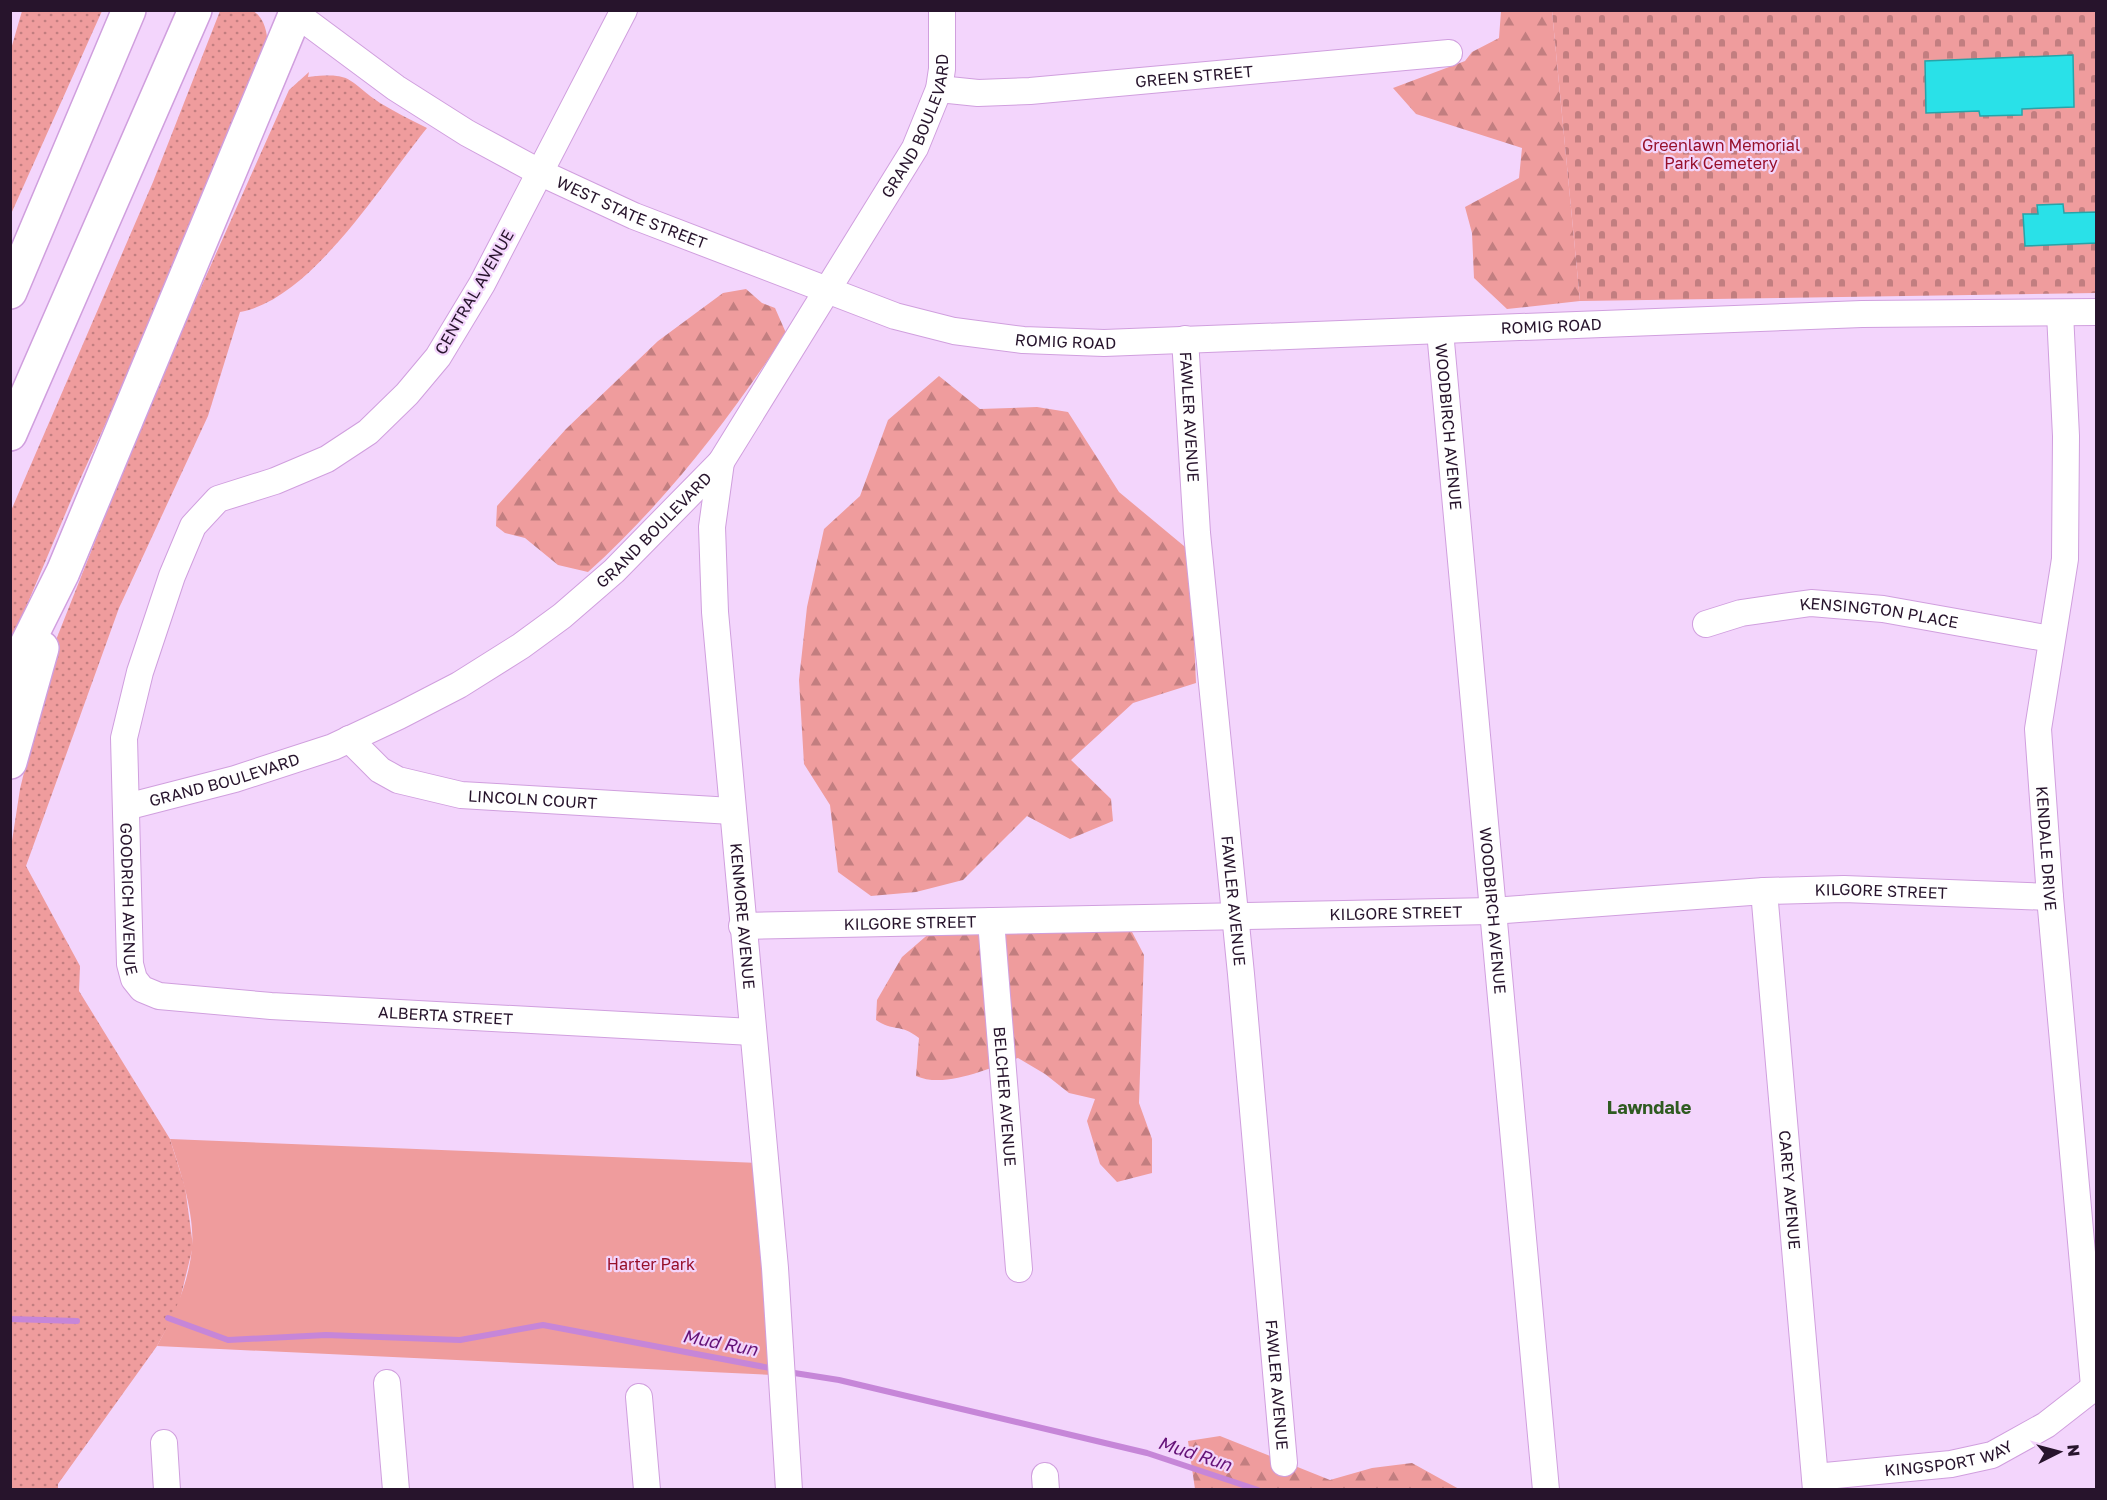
<svg xmlns="http://www.w3.org/2000/svg" width="2107" height="1500" viewBox="0 0 2107 1500" font-family="'Golos Text',sans-serif">
  <defs>
    <pattern id="grass-dots" width="8" height="8" patternUnits="userSpaceOnUse" patternTransform="scale(1.5)"><rect width="8" height="8" fill="#ef9c9d"/><path d="M2 2h.1M6 6h.1" fill="none" stroke="#c27e80" stroke-width="1.8" stroke-linecap="round"/></pattern>
    <pattern id="forest-firs" width="22" height="20" patternUnits="userSpaceOnUse" patternTransform="scale(1.5)"><rect width="22" height="20" fill="#ef9c9d"/><path d="M5 1l3.5 6h-7zM16 11l3.5 6h-7z" fill="#c27e80"/></pattern>
    <pattern id="cemetery-stones" width="16" height="16" patternUnits="userSpaceOnUse" patternTransform="scale(1.5)"><rect width="16" height="16" fill="#ef9c9d"/><path d="M2 7V4a2 2 0 0 1 4 0v3zM10 15v-3a2 2 0 0 1 4 0v3z" fill="#c27e80"/></pattern>
  </defs>
  <rect width="100%" height="100%" fill="#f3d5fc"/>
  <path fill="url(#grass-dots)" d="M22,11H102L11,214V49Z
    M220,11H253C265,18 267,33 268,46L196,226L77,486L11,643L10,513L153,182Z
    M309,72L308,77C354,72 346,80 380,103C395,112 411,120 427,128C382,183 312,299 240,312L208,416L119,608L26,866L80,966L79,991L170,1139L185,1187L193,1246L178,1308L157,1346L58,1484V1489L11,1490L10,854L20,789L56,640L153,395L289,90Z"/>
  <path fill="url(#forest-firs)" d="M1501,11H1552L1580,301L1507,309L1474,278L1472,233L1465,207L1519,178L1522,148L1416,114L1393,88L1465,61L1472,52L1499,38Z
    M746,289L762,303L775,308L786,333C729,419 665,503 588,572L558,565L525,538L505,533L496,526L497,506L566,429L658,341L723,293Z
    M939,376L980,409L1037,407L1068,412L1119,492L1190,551L1196,683L1133,703L1071,760L1111,799L1113,821L1070,839L1027,816L963,880L916,892L871,896L838,872L830,805L804,764L799,680L807,607L824,529L860,496L888,420Z
    M1036,930L1132,932L1144,955L1139,1103L1152,1139V1173L1117,1182L1100,1164L1087,1121L1095,1099L1069,1093L1045,1074L1018,1058C989,1068 945,1089 916,1076L919,1038C900,1023 893,1032 876,1020L877,1000L902,957L932,931Z
    M1220,1436L1330,1480L1372,1468L1412,1463L1459,1489H1195L1188,1441Z"/>
  <path fill="url(#cemetery-stones)" d="M1552,11H2096V293L1580,301Z"/>
  <path fill="#ef9c9d" d="M170,1139L759,1163L774,1375L157,1346C174,1315 189,1283 192,1247C195,1214 180,1170 170,1139Z"/>
  <g fill="none" stroke-linecap="round" stroke-linejoin="round">
    <path stroke="#c686d8" stroke-width="6" d="M168,1318L228,1340L326,1335L460,1340L543,1325L775,1369
      M10,1319L77,1321
      M788,1372L839,1380L1147,1453L1258,1490"/>
  </g>
  <path fill="#29e1e8" stroke="#27a3a8" stroke-width="1.5" d="M2073,55L2074,107L2022,109V115L1980,116L1979,111L1926,113L1925,61Z
    M2063,204L2064,213L2097,212V243L2025,246L2023,214H2038L2037,205Z"/>
  <g fill="none" stroke-linecap="round" stroke-linejoin="round">
    <defs>
      <g id="minor">
        <path id="s1" d="M291,10L396,88L467,133L539,172L634,216L895,316L954,331L1023,340L1104,343L1862,314L2096,312"/>
        <path id="s2" d="M624,10L482,284L438,357L407,394L368,432L327,459L275,481L218,499L193,526L172,576L140,672L124,738L130,964L134,979L142,989L159,996L271,1006L752,1032"/>
        <path id="s3" d="M939,89L978,93L1030,91L1449,53"/>
        <path id="s4" d="M2060,313L2066,436L2065,559L2038,729L2050,897L2094,1386"/>
        <path id="s5" d="M1440,331L1546,1490"/>
        <path id="s6" d="M1185,339L1197,533L1241,974L1284,1463"/>
        <path id="s7" d="M721,462L712,527L715,612L775,1268L789,1490"/>
        <path id="s8" d="M1706,624L1741,613L1811,603L1883,609L2051,639"/>
        <path id="s9" d="M349,739L380,770L398,780L461,795L732,811"/>
        <path id="s10" d="M126,807L235,779L333,747L399,716L459,685L521,646L562,616L614,571L721,462L915,148L939,89L942,69V10"/>
        <path id="s11" d="M1764,891L1816,1490"/>
        <path id="s12" d="M991,921L1019,1269"/>
        <path id="s13" d="M742,926L1492,911L1764,891L1844,889L2050,897"/>
        <path d="M387,1383L396,1490"/>
        <path d="M639,1397L647,1490"/>
        <path d="M164,1443L167,1490"/>
        <path d="M1045,1476L1046,1490"/>
        <path id="s14" d="M1815,1477L1951,1464L1992,1455L2046,1425L2096,1386"/>
      </g>
      <path id="highway" d="M10,292L129,10
        M10,434L195,10
        M10,678L63,572L297,10
        M10,762L42,648"/>
    </defs>
    <use href="#minor" stroke="#d09fde" stroke-width="28"/>
    <use href="#highway" stroke="#d09fde" stroke-width="36"/>
    <use href="#minor" stroke="#fff" stroke-width="26"/>
    <use href="#highway" stroke="#fff" stroke-width="33"/>
  </g>
  <g text-anchor="middle" dominant-baseline="central" stroke-width="4.5" stroke-linejoin="round" paint-order="stroke">
    <g font-size="16" fill="#27142c" stroke="#f3d5fc">
      <text stroke="none"><textPath href="#s3" startOffset="256">GREEN STREET</textPath></text>
      <text stroke="none"><textPath href="#s10" startOffset="1092">GRAND BOULEVARD</textPath></text>
      <text stroke="none"><textPath href="#s1" startOffset="398">WEST STATE STREET</textPath></text>
      <text transform="translate(474 292) rotate(-60)">CENTRAL AVENUE</text>
      <text stroke="none"><textPath href="#s1" startOffset="1340">ROMIG ROAD</textPath></text>
      <text stroke="none"><textPath href="#s1" startOffset="854">ROMIG ROAD</textPath></text>
      <text stroke="none"><textPath href="#s6" startOffset="78">FAWLER AVENUE</textPath></text>
      <text stroke="none"><textPath href="#s5" startOffset="96">WOODBIRCH AVENUE</textPath></text>
      <text stroke="none"><textPath href="#s10" startOffset="606">GRAND BOULEVARD</textPath></text>
      <text stroke="none"><textPath href="#s8" startOffset="176">KENSINGTON PLACE</textPath></text>
      <text stroke="none"><textPath href="#s10" startOffset="102">GRAND BOULEVARD</textPath></text>
      <text stroke="none"><textPath href="#s9" startOffset="201">LINCOLN COURT</textPath></text>
      <text stroke="none"><textPath href="#s4" startOffset="538">KENDALE DRIVE</textPath></text>
      <text stroke="none"><textPath href="#s13" startOffset="1140">KILGORE STREET</textPath></text>
      <text stroke="none"><textPath href="#s2" startOffset="1083">GOODRICH AVENUE</textPath></text>
      <text stroke="none"><textPath href="#s6" startOffset="564">FAWLER AVENUE</textPath></text>
      <text stroke="none"><textPath href="#s5" startOffset="582">WOODBIRCH AVENUE</textPath></text>
      <text stroke="none"><textPath href="#s13" startOffset="654">KILGORE STREET</textPath></text>
      <text stroke="none"><textPath href="#s7" startOffset="456">KENMORE AVENUE</textPath></text>
      <text stroke="none"><textPath href="#s13" startOffset="168">KILGORE STREET</textPath></text>
      <text stroke="none"><textPath href="#s2" startOffset="1482">ALBERTA STREET</textPath></text>
      <text stroke="none"><textPath href="#s12" startOffset="176">BELCHER AVENUE</textPath></text>
      <text stroke="none"><textPath href="#s11" startOffset="300">CAREY AVENUE</textPath></text>
      <text stroke="none"><textPath href="#s6" startOffset="1050">FAWLER AVENUE</textPath></text>
      <text stroke="none"><textPath href="#s14" startOffset="135">KINGSPORT WAY</textPath></text>
    </g>
    <g font-size="16" fill="#970f2a" stroke="#f3d5fc">
      <text x="1721" y="145">Greenlawn Memorial<tspan x="1721" dy="18">Park Cemetery</tspan></text>
      <text x="651" y="1264">Harter Park</text>
    </g>
    <g font-size="18" font-weight="bold" fill="#2f5b21" stroke="#f3d5fc">
      <text x="1649" y="1107">Lawndale</text>
    </g>
    <g font-size="18" font-style="italic" fill="#641177" stroke="#f3d5fc">
      <text transform="translate(720 1342) rotate(11)">Mud Run</text>
      <text transform="translate(1195 1453) rotate(18)">Mud Run</text>
    </g>
  </g>
  <rect width="2107" height="1500" fill="none" stroke="#27142c" stroke-width="24"/>
  <g transform="translate(2059 1452) rotate(84)" stroke="#f3d5fc" stroke-width="4.5" paint-order="stroke">
  <path d="M0-4.5L10 22L0 15L-10 22Z" fill="#27142c"/>
  <text y="-9" font-size="16" font-weight="bold" text-anchor="middle" fill="#27142c">N</text>
  </g>
</svg>
